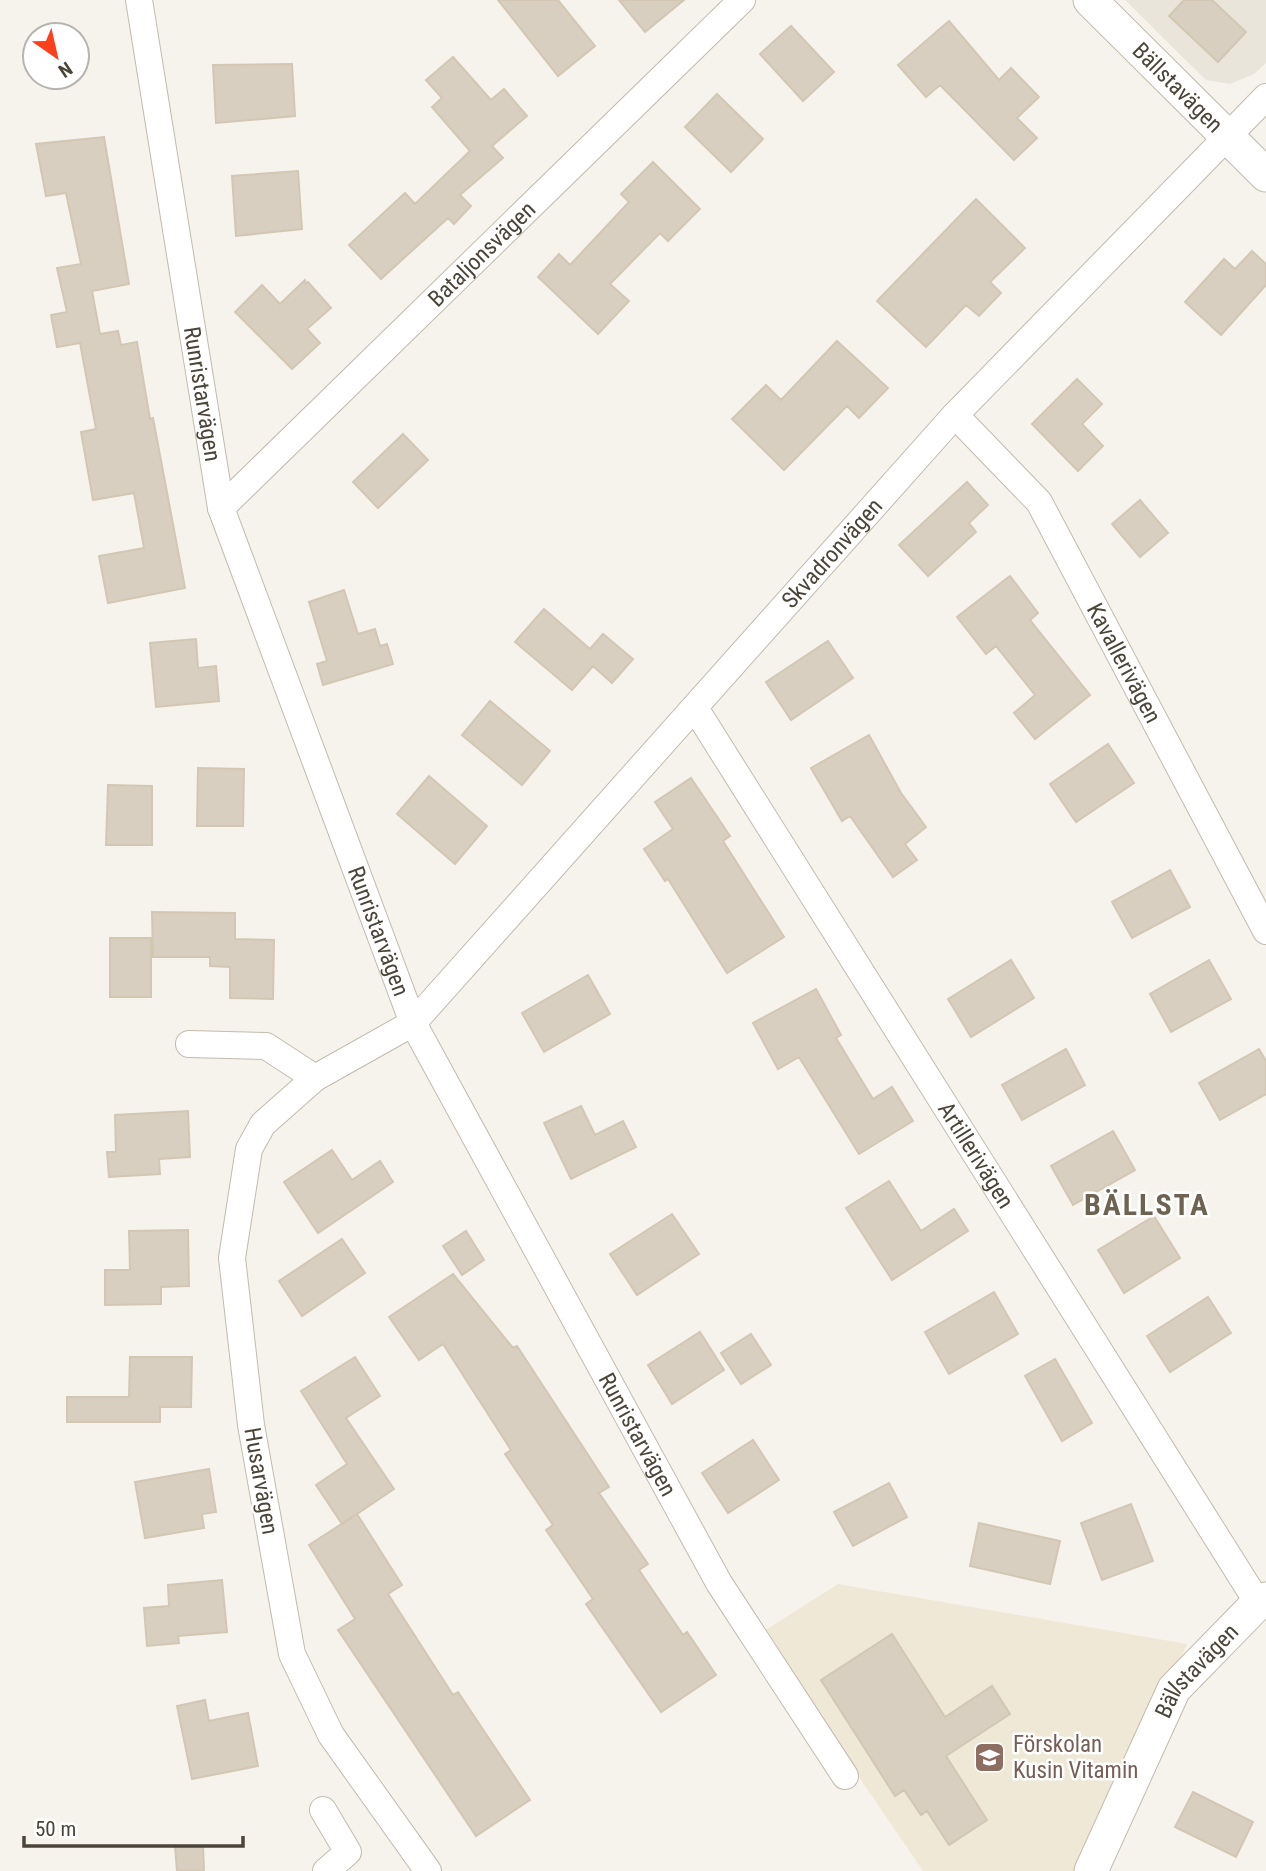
<svg xmlns="http://www.w3.org/2000/svg" width="1266" height="1871" viewBox="0 0 1266 1871" font-family="'Roboto Condensed',sans-serif">
  <rect width="100%" height="100%" fill="#f6f3ec"/>
  <path fill="#eae5da" d="M1125,0H1266V63L1254,74L1230,84L1206,80Z"/>
  <path fill="#efe8d6" d="M838,1584L1187,1644L1084,1871H923L761,1633Z"/>
  <path fill="#d8cfc1" stroke="#d3c7b4" stroke-width="2" d="M498,0H558L595,46L558,76Z
    M619,0H684L645,32Z
    M1184,0H1212L1246,32L1218,62L1169,16Z
    M949,21L999,80L1011,68L1039,97L1017,118L1037,138L1014,160L940,85L926,97L898,65Z
    M791,26L834,72L803,101L760,54Z
    M453,57L491,100L504,89L527,116L492,146L503,158L460,195L471,206L454,224L448,218L381,279L349,245L405,193L415,204L470,151L432,107L442,98L426,80Z
    M292,64L295,116L216,123L213,65Z
    M717,94L763,139L731,172L685,127Z
    M104,137L129,284L92,291L100,334L118,331L121,345L137,342L150,419L153,418L185,588L108,603L99,556L144,548L134,493L93,500L81,432L96,429L80,343L57,347L51,315L67,312L57,268L81,264L66,193L46,196L36,144Z
    M653,162L700,209L668,241L660,233L610,284L629,301L598,334L538,277L559,254L570,265L629,202L621,194Z
    M298,171L302,229L236,236L232,176Z
    M976,199L1025,248L990,282L1001,293L979,316L966,305L926,347L877,301Z
    M1252,251L1266,264V285L1221,335L1185,302L1224,259L1235,269Z
    M305,280L306,284L308,282L331,308L307,329L320,343L292,369L235,312L262,285L280,304Z
    M837,341L888,388L859,418L847,406L784,470L732,419L766,385L781,400Z
    M1077,379L1102,404L1082,424L1103,446L1078,471L1032,424Z
    M403,434L428,460L378,508L353,482Z
    M967,482L988,505L969,523L976,532L928,576L899,545Z
    M1140,500L1168,533L1140,557L1112,524Z
    M1010,576L1038,613L1030,620L1090,695L1035,739L1014,713L1035,695L996,646L986,654L957,617Z
    M344,590L358,634L375,629L380,646L387,644L393,664L323,685L317,664L327,661L309,602Z
    M544,609L590,649L603,634L633,659L612,683L593,666L572,690L515,642Z
    M196,639L198,668L216,666L219,701L156,707L150,643Z
    M828,641L853,678L791,720L766,682Z
    M490,701L550,751L522,785L462,735Z
    M869,735L901,793L926,827L905,844L917,860L893,877L850,816L842,821L811,768Z
    M1108,744L1134,783L1076,822L1050,784Z
    M198,768L244,769L243,826H197Z
    M429,776L487,826L455,864L397,814Z
    M691,778L730,836L723,841L784,937L727,973L668,879L665,881L644,849L673,829L655,802Z
    M108,785L152,786V845H106Z
    M1170,870L1190,907L1132,938L1112,902Z
    M152,912L235,913V939L274,940L273,999L230,998V967L210,966V957H153Z
    M110,938H151V997H110Z
    M1011,960L1034,998L971,1037L948,999Z
    M1209,960L1231,999L1171,1032L1150,994Z
    M588,975L610,1014L544,1052L522,1013Z
    M816,989L841,1035L836,1038L873,1099L892,1087L913,1121L859,1154L799,1057L778,1069L753,1023Z
    M1066,1049L1085,1085L1022,1120L1002,1085Z
    M1259,1049L1266,1061V1094L1220,1120L1199,1083Z
    M581,1106L595,1135L623,1121L636,1147L571,1179L544,1123Z
    M188,1111L190,1157L159,1159L160,1174L109,1177L107,1152H116L115,1115Z
    M1113,1131L1135,1170L1073,1205L1051,1166Z
    M332,1150L352,1180L380,1161L393,1182L318,1233L284,1182Z
    M889,1181L921,1231L954,1209L968,1231L892,1280L846,1208Z
    M672,1214L699,1254L637,1295L610,1254Z
    M1154,1216L1180,1258L1124,1293L1098,1250Z
    M188,1230L189,1286L161,1287V1304L105,1305V1270H130L129,1231Z
    M466,1231L484,1260L462,1275L443,1246Z
    M342,1239L365,1273L302,1316L279,1281Z
    M453,1274L513,1348L517,1346L609,1487L599,1493L648,1564L639,1570L683,1635L687,1632L716,1675L661,1712L586,1604L593,1599L546,1530L553,1525L505,1454L511,1450L443,1344L419,1360L389,1317Z
    M994,1292L1018,1334L949,1374L925,1332Z
    M1208,1297L1231,1333L1170,1372L1147,1336Z
    M700,1332L724,1370L672,1404L648,1365Z
    M751,1334L771,1365L741,1384L721,1353Z
    M130,1357H192L191,1407H160V1422H67V1397H129Z
    M355,1357L380,1396L346,1418L394,1489L342,1524L316,1485L347,1464L301,1391Z
    M1055,1359L1092,1423L1062,1441L1025,1376Z
    M753,1440L779,1480L728,1513L702,1473Z
    M209,1469L216,1512L202,1514L204,1528L145,1538L135,1482Z
    M889,1483L907,1517L853,1546L834,1512Z
    M1131,1504L1153,1561L1102,1580L1081,1523Z
    M357,1514L402,1585L388,1594L453,1695L458,1692L530,1800L476,1836L338,1630L355,1619L309,1545Z
    M979,1523L1060,1541L1050,1584L970,1566Z
    M222,1580L227,1632L178,1636L179,1643L147,1646L144,1608L169,1606L168,1585Z
    M892,1634L945,1717L992,1686L1010,1714L946,1756L987,1820L949,1845L927,1811L921,1815L904,1790L895,1796L821,1680Z
    M205,1700L209,1721L248,1713L258,1766L192,1779L177,1706Z
    M1193,1792L1253,1822L1236,1857L1175,1827Z
    M175,1846H203L204,1871H177Z"/>
  <g fill="none" stroke-linecap="round" stroke-linejoin="round">
    <defs>
      <g id="minor">
        <path id="s1" d="M139,0L221,508L413,1023L719,1583L845,1776"/>
        <path id="s2" d="M955,415L1039,502L1266,931"/>
        <path id="s3" d="M221,508L742,0"/>
        <path id="s4" d="M695,708L1258,1603"/>
        <path d="M189,1044L266,1046L315,1078"/>
        <path d="M323,1810L348,1852L326,1871"/>
        <path id="s5" d="M428,1871L331,1735L292,1654L251,1425L232,1258L249,1149L263,1124L315,1078L413,1023L955,415L1266,97"/>
      </g>
      <g id="tertiary">
        <path id="s6" d="M1090,0L1266,175"/>
        <path id="s7" d="M1091,1871L1174,1689L1258,1603L1266,1599"/>
      </g>
    </defs>
    <use href="#minor" stroke="#c2bbae" stroke-width="28"/>
    <use href="#tertiary" stroke="#c2bbae" stroke-width="35"/>
    <use href="#minor" stroke="#fff" stroke-width="26"/>
    <use href="#tertiary" stroke="#fff" stroke-width="33"/>
  </g>
  <defs>
    <symbol id="school-square" viewBox="-11 -11 22 22"><rect x="-9" y="-9" width="18" height="18" rx="4" fill="#8d6e63" stroke="#fff"/><path d="M0-5L7-2L0 1L-7-2ZM-4 1L0 2.5L4 1V4Q0 6-4 4Z" fill="#fff"/></symbol>
  </defs>
  <g fill-rule="evenodd">
    <use href="#school-square" x="972" y="1740" width="35" height="35"/>
  </g>
  <g text-anchor="middle" dominant-baseline="central" stroke-width="5" stroke-linejoin="round" paint-order="stroke">
    <g font-size="23" fill="#4b4439" stroke="#fff">
      <text stroke="none"><textPath href="#s6" startOffset="124">Bällstavägen</textPath></text>
      <text stroke="none"><textPath href="#s3" startOffset="364">Bataljonsvägen</textPath></text>
      <text stroke="none"><textPath href="#s1" startOffset="399">Runristarvägen</textPath></text>
      <text stroke="none"><textPath href="#s5" startOffset="1608">Skvadronvägen</textPath></text>
      <text stroke="none"><textPath href="#s2" startOffset="303">Kavallerivägen</textPath></text>
      <text stroke="none"><textPath href="#s1" startOffset="966">Runristarvägen</textPath></text>
      <text stroke="none"><textPath href="#s4" startOffset="528">Artillerivägen</textPath></text>
      <text stroke="none"><textPath href="#s1" startOffset="1533">Runristarvägen</textPath></text>
      <text transform="translate(261 1481) rotate(80)">Husarvägen</text>
      <text stroke="none"><textPath href="#s7" startOffset="228">Bällstavägen</textPath></text>
    </g>
    <g font-size="23" fill="#785e54" stroke="#fff" text-anchor="start">
      <text x="1013" y="1744">Förskolan<tspan x="1013" dy="26">Kusin Vitamin</tspan></text>
    </g>
    <g font-size="30" font-weight="bold" letter-spacing="2" fill="#6e6250" stroke="#fff">
      <text x="1147" y="1204">BÄLLSTA</text>
    </g>
  </g>
  <g transform="translate(56 56) rotate(146)"><circle r="33" fill="#ffffff" stroke="#b7b4b0" stroke-width="2"/>
  <path d="M0-5L12 26L0 18L-12 26Z" fill="#fc3f1d"/>
  <text y="-10" font-size="19" font-weight="bold" text-anchor="middle" fill="#4b4439">N</text>
  </g>
  <path d="M24 1836v10h219v-10" fill="none" stroke="#4b4439" stroke-width="3.5"/>
  <text x="35" y="1836" font-size="21" fill="#4b4439" stroke="#ffffff" stroke-width="5" paint-order="stroke">50 m</text>
</svg>
